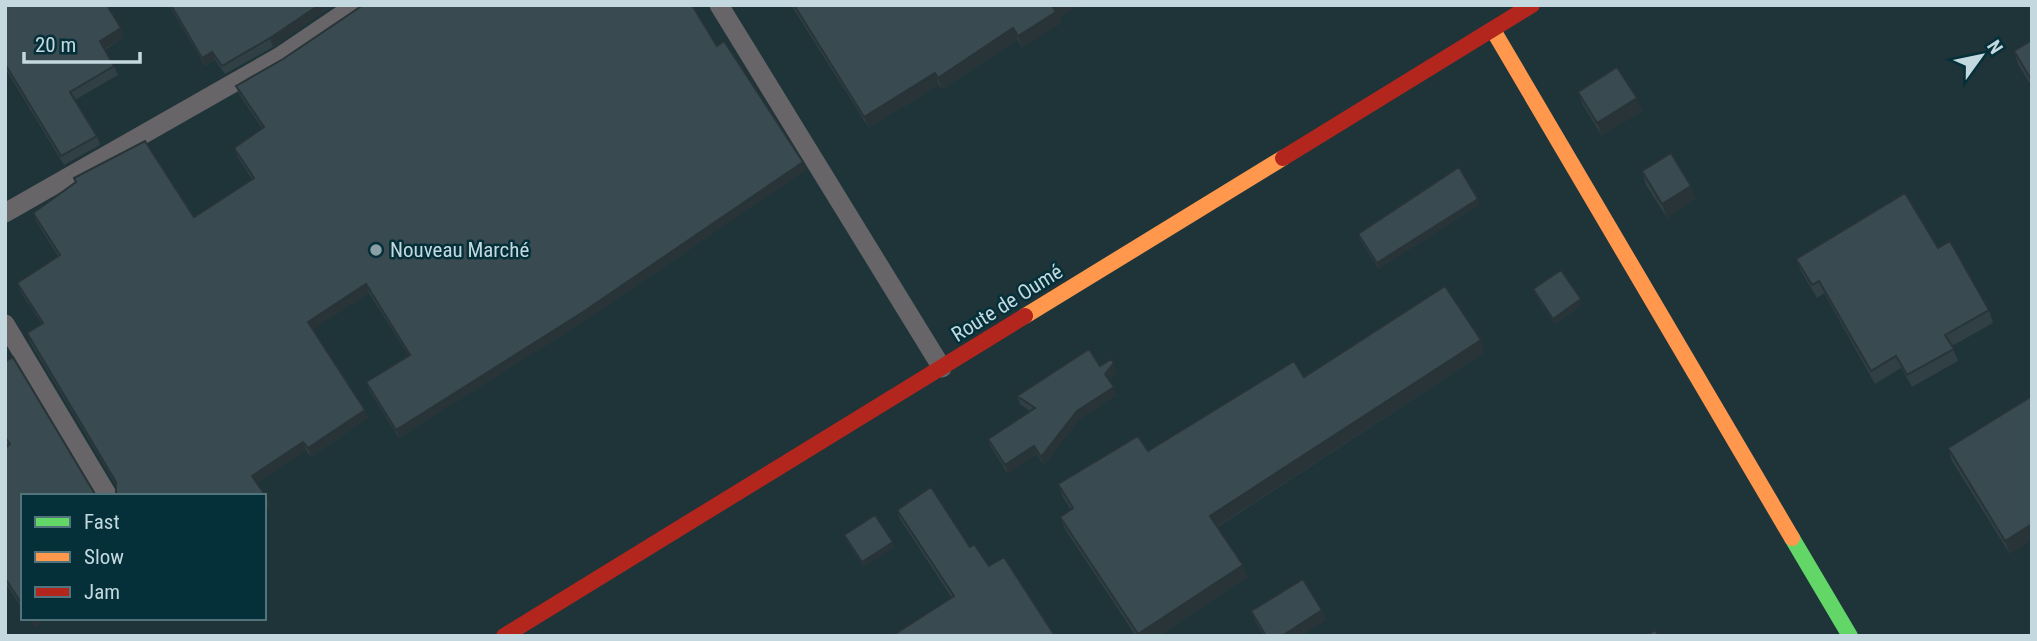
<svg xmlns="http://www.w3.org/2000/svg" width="2037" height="641" viewBox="0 0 2037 641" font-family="'Roboto Condensed',sans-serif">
  <rect width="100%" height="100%" fill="#1e3439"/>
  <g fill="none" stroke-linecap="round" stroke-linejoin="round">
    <path stroke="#676567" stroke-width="19" d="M719,5L942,368
      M5,213L279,57L356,5
      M5,324L108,496"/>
    <path stroke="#63d668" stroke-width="16" d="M1792,538L1850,636"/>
    <path stroke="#ff974d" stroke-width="16" d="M1493,30L1792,538
      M1025,316L1283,158"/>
    <path stroke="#b3261e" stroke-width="16" d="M1283,158L1532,5
      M504,636L1025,316"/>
  </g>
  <path fill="#314045" d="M5,5L121,28L124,37L105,50L114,66L118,75L75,100L97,136L100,145L64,165L5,68Z
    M169,5H334L273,47L225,74L215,60L205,66Z
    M361,5H692L717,46L724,41L803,162L806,170L586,320L399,438L369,390L366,382L409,356L369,293L312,330L365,410L368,418L311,457L306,450L257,483L268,499L271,507L264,511V496H112L116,493V485L30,342L27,333L42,324L20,291L17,283L58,256L36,221L33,213L76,183L74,178L145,141L194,217L252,179L237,156L234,148L262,128L239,94L236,86L283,59L360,7Z
    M791,5H1079L1059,18L1061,23L1022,48L1018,40L942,89L939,85L869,128Z
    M2032,40V87L2018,64L2014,51Z
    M1578,92L1637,98L1642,111L1602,136L1583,105Z
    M1642,171L1696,199L1667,218L1646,185Z
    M1480,204L1379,269L1360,240L1358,234Z
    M1938,248L1989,310L1993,323L1952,346L1958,361L1912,387L1901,368L1875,384L1824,293L1817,298L1801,271L1796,259Z
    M1533,289L1582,305L1555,324L1535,294Z
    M1485,352L1218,527L1248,577L1159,636H1136L1065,529L1060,517L1071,510L1063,497L1058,484L1148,451Z
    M5,362L95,494L23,496V610L5,582V448L9,446L5,441Z
    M1100,366L1117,371L1110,380L1117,395L1080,419L1044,465L1037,454L1008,474L991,447L988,439L1030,411L1020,404L1017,396Z
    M2032,396L2010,554L1952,461L1948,448Z
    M897,510L970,547L989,566L952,598L900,519Z
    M844,535L893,542L895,547L864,567L846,540Z
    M1322,610L1326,620L1301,636H1264L1255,621L1251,611Z"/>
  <path fill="#283438" d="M319,5H334L273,47L270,38Z
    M1056,5H1079L1059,18L1061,23L1022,48L1018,36Z
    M121,28L124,37L103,50L100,41Z
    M1013,28L1018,40L942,89L938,78Z
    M212,52L215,60L205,66L202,58Z
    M935,73L939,85L869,128L864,117Z
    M1637,98L1642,111L1602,136L1597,123Z
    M803,162L806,170L586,320L399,438L396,430Z
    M1691,186L1696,199L1667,218L1662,204Z
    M1478,199L1480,204L1379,269L1377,263Z
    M366,284L369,293L311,331L308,322Z
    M1581,299L1582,305L1555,324L1553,319Z
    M1481,340L1485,352L1215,528L1210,516Z
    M1114,363L1117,371L1108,382L1105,374Z
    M1114,387L1117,395L1080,419L1044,465L1041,457L1077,411Z
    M365,410L368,418L311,457L308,448Z
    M303,442L306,450L255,484L252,476Z
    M1034,446L1037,454L1008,474L1005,465Z
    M268,499L271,507L264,511V501Z
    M2032,524V540L2010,554L2005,541Z
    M893,542L895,547L864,567L862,562Z
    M1243,565L1248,577L1159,636H1139L1138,634Z
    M1322,610L1326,620L1301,636H1282Z
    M33,618H49L34,628L31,620Z"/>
  <path fill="#394a50" stroke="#283438" stroke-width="2" d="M5,5H107L121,28L100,41L114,66L70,92L97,136L61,156L5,64Z
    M171,5H319L270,38L222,66L212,52L202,58Z
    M361,5H692L717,46L724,41L803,162L583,312L396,430L366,382L410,355L366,284L308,322L365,410L308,448L303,442L252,476L268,499L264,501V496H112L116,493V482L27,333L43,323L17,283L60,255L33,213L76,182L74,178L145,141L194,217L254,178L234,148L264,127L236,86L283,59L360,7Z
    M794,5H1056L1053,7L1056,12L1018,36L1013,28L938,78L935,73L864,117Z
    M2032,40V81L2014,51Z
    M1617,67L1637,98L1597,123L1578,92Z
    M1671,153L1691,186L1662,204L1642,171Z
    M1459,167L1478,199L1377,263L1358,234Z
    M1905,193L1938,248L1950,241L1989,310L1945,335L1954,349L1907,375L1896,356L1871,371L1819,281L1812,285L1796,259Z
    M1561,270L1581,299L1553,319L1533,289Z
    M1445,286L1481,340L1210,516L1243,565L1138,634L1060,517L1073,508L1058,484L1138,436L1148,451L1294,361L1304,377Z
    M1089,349L1100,366L1111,359L1114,363L1105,374L1114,387L1077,411L1041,457L1034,446L1005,465L988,439L1035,408L1017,396Z
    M13,357L95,494L98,496H23V606L5,578V448L10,444L5,437V362Z
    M2032,396V524L2005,541L1948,448Z
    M931,487L970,547L974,544L989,566L1004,557L1055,636H892L954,596L897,510Z
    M875,515L893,542L862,562L844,535Z
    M1303,579L1322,610L1282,636H1266L1251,611Z
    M1655,630L1659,636H1646Z"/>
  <circle fill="#8a9fa5" stroke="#05303a" stroke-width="2.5" cx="376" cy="250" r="7"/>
  <g text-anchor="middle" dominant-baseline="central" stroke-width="5" stroke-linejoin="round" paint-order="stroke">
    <g font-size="21" fill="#c4d9df" stroke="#05303a" text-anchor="start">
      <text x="390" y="250">Nouveau Marché</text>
    </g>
    <g font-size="21" fill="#c4d9df" stroke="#05303a">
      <text transform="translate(1007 303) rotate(-32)">Route de Oumé</text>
    </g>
  </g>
  <rect width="2037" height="641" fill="none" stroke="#c4d9df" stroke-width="14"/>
  <rect x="21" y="494" width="245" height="126" fill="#05303a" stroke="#51747c" stroke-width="2"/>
  <rect x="35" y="517" width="35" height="10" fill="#63d668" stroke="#51747c" stroke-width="2"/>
  <text x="84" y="529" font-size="21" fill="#c4d9df">Fast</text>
  <rect x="35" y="552" width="35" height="10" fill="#ff974d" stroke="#51747c" stroke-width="2"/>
  <text x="84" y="564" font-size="21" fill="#c4d9df">Slow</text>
  <rect x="35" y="587" width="35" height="10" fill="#b3261e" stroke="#51747c" stroke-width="2"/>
  <text x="84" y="599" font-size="21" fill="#c4d9df">Jam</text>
  <g transform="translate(1981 56) rotate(57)" stroke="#05303a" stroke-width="5" paint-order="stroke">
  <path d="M0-5L12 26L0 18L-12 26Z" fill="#c4d9df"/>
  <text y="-10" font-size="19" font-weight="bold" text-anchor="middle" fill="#c4d9df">N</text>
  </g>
  <path d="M24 52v10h116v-10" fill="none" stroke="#c4d9df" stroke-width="3.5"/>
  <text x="35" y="52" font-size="21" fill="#c4d9df" stroke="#05303a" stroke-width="5" paint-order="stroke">20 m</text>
</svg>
